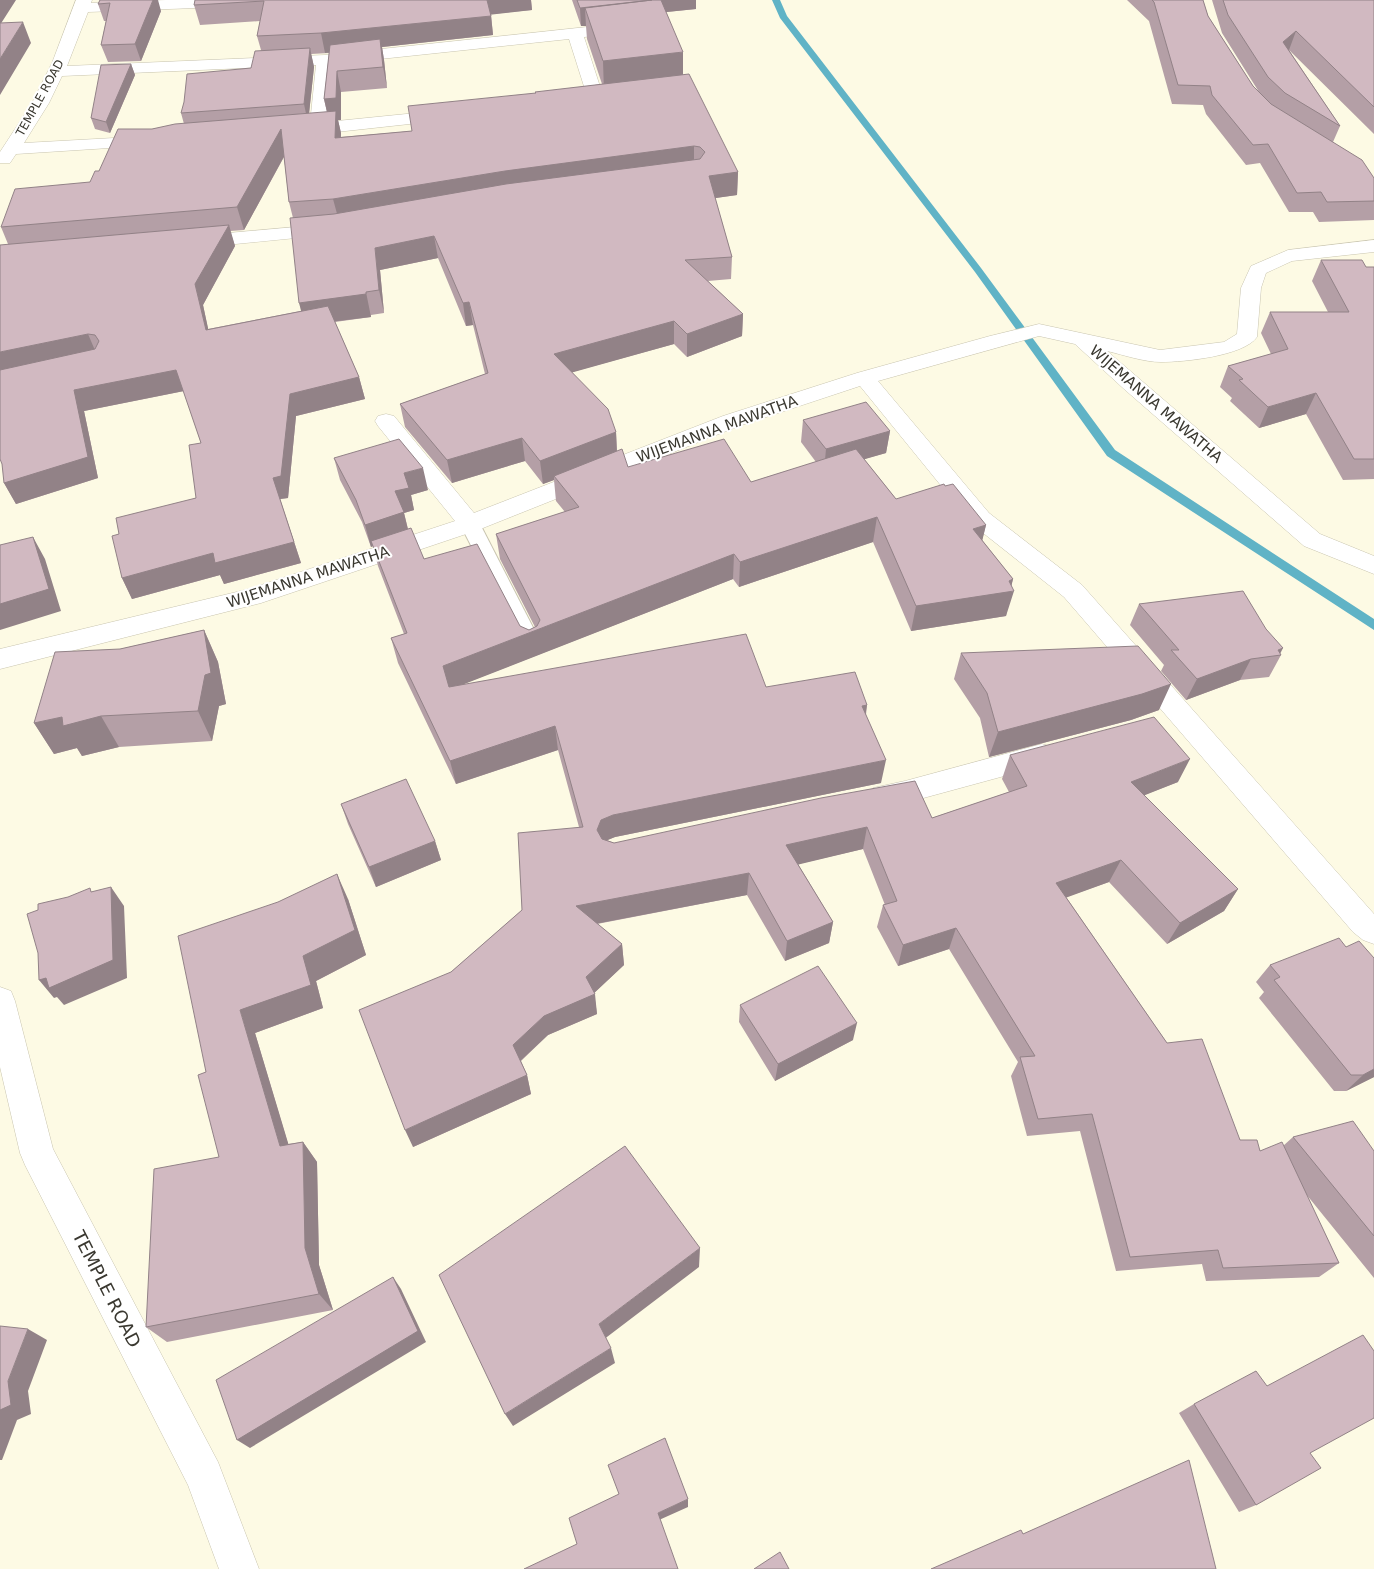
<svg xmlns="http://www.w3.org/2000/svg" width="1374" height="1569" viewBox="0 0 1374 1569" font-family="'DejaVu Sans',sans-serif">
  <rect width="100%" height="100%" fill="#fdfae4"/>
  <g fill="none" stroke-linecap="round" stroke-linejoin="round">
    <path fill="#60b3c6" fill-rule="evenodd" d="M772,0H780L787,16L981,268L1115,450L1374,619V630L1107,456L975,272L780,18Z"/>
    <defs>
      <path id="lane" d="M470,517L477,519L480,524L542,645L539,650L532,653L525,650L522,645L460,524L463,519Z"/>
      <path id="street" d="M76,0H92L91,3L166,0H286L283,3L278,5L88,12L67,66L325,55L624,23L630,25L632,28L630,31L624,33L584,37L604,99L602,103H590L588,99L569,39L333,64L327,122L446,110L452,111L454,115L452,119L446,120L318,134H296L293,130L296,126L310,124L316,65L62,76L49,103L24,143L150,136L156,137L159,141L156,145L16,154L10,163H0V152L32,103L52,63Z
        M329,224L336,226L338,230L336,234L195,248L188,246L186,242L188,238L195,236Z
        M1374,240V252L1292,261L1266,273L1261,288L1257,337C1244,356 1184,362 1161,362C1144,362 1124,355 1107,351L1320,534L1374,556V574L1304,546L1124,389L1075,344L1039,336L878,381L989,513L1082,585L1374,914V944L1363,940L1353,932L1064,597L973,525L860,386L739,426L478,530L261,603L0,669V649L249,589L455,521L378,426L375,421L378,416L386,414L394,416L474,513L723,416L857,373L990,336L1039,324L1160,350L1224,342L1237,334L1241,288L1251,266L1288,250Z
        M1042,744L1052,747L1056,755L1052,763L905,803L883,807L873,804L869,796L873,788L905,781Z
        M0,987L11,991L15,1001L53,1149L218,1462L259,1569H219L188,1485L25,1165L20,1153L0,1067Z"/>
    </defs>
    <use href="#lane" stroke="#c9c5b0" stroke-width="2"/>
    <use href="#street" stroke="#c9c5b0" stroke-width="1"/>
    <use href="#lane" fill="#fff" fill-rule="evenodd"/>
    <use href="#street" fill="#fff" fill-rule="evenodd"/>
  </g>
  <path fill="#b49fa6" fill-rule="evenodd" d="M100,0L161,11L141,61L108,62L101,45L106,21H104L98,4Z
    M195,0H531L532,10L491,14L493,35L382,47L384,60L387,88L341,92V120H338L341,133V137L412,131L536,93L602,84L587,39L586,26H581L572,0H696V9L666,12L683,75L738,172L737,195L715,198L732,257L731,279L708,281L743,314L742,336L687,357L674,344L572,372L616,432L617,451L628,467L751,482L816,462L801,442L803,420L890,431L886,453L864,459L896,499L986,525L982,540L1013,579L1011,586L1006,616L911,631L873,542L739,587L733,579L463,684L766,687L867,705L866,715L881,783L615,837L607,840L614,843L932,818L1009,792L1002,779L1010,755L1178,782L1144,795L1238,889L1224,911L1167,944L1109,882L1066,897L1167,1043L1240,1140L1260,1151L1283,1146L1293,1137L1374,1151V1278L1306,1194L1339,1263L1319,1277L1206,1281L1202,1264L1116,1271L1080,1131L1027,1136L1011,1076L1018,1062L949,949L898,966L877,927L883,905H885L863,849L798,864L833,922L829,943L785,961L747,895L597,924L622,944L624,965L594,993L597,1014L548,1035L521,1061L527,1075L531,1094L413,1147L451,972L522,910L579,827L558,750L456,784L398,663L391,638L404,634L378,566L373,546L371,547L362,522L340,480L334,458L428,490L411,495L414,510L404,513L408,529L424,559L520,626L529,630L535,627L500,559L496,534L565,512L556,501L554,480L543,484L525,461L452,483L405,427L400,404L485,374L473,325L466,326L438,258L380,270L384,313L371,315V317L335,322L359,377L365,399L296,416L288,498L280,499L301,563L224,584L220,575L132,599L122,578L119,534L196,498L201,443L184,391L84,411L98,478L16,504L4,483L8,244L1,227L90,182L99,171L152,129L184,124L181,113L251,68L261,50L257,36L260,21L200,25L194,5ZM329,53L324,99L327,112L309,114L314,67L311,54ZM284,157L289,202L293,218L301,311L208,329L203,305L235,246L230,231L244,230Z
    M1127,0H1203L1208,16L1253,86L1259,92L1222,33L1212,0H1374V134L1289,50L1340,126L1333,142L1374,178V220L1319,222L1313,212H1289L1260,163L1246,165L1206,114L1203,105L1172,104L1149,21Z
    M131,64L135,75L110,133L95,129L91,118Z
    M1321,260L1366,267H1374V479L1343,480L1306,414L1259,428L1230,401L1232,398L1220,387L1228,366L1271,354L1261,333L1270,312H1328L1312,281Z
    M1139,604L1280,654L1281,655L1269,677L1240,680L1186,700L1161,671L1164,665L1130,625Z
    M204,630L218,662L226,704L219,706L212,741L119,747L82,756L77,748L54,754L34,723L120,649Z
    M961,653L1159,710L1131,720L989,757L980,718L954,679Z
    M341,804L435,841L441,860L376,887L348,824Z
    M348,899L366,955L316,981L323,1008L255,1033L288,1144L303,1142L317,1162L319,1265L333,1310L167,1342L146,1327L219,1157L206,1072Z
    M1346,947L1374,958V1077L1346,1091H1334L1259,998L1264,992L1256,982L1270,965Z
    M740,1005L853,1040L775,1081L739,1022Z
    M1194,1404L1310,1453L1256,1505L1239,1512L1179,1413Z"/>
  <path fill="#928287" d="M0,0H16L0,25Z
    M153,0H158L161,11L141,61L135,44Z
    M486,0H531L532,10L488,15Z
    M655,0H696V9L657,13L585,8L586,26H581L580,8Z
    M491,16L493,35L382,47L384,60L387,88L383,67L381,47L325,53L321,33Z
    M23,22L31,43L0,95V59Z
    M1296,31L1289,50L1276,60L1283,42Z
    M310,48L314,67L308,123L304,104Z
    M683,52V83L604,92L603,61Z
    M131,64L135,75L110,133L106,122Z
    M337,71L341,92V120H338L341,133L340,160L329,121L324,99Z
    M281,129L287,151L244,230L237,207Z
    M694,146V168L339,221L333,199L505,171Z
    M738,172L737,195L709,199V176Z
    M229,225L235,246L203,305L213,351L206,330L195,284Z
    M434,236L438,258L380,270L384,313L379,290L375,248Z
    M366,292L371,317L305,325L299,303Z
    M469,302L473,325L466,326L463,303Z
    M743,314L742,336L687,357V334Z
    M674,321V344L556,377L554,354Z
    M88,334L97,355L0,376V352Z
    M176,370L184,391L84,411L98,478L16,504L4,483L74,390Z
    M359,377L365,399L296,416L288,498L280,499L301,563L224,584L220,575L132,599L122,578L213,553L273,478L290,394Z
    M1316,393L1306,414L1259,428L1268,407Z
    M890,431L886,453L824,471L826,449Z
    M616,432L617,455L554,476V480L543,484L540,461Z
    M522,438L525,461L452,483L447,460Z
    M423,468L428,490L411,495L414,510L404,513L409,534L371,541L373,546L371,547L365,525L395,491L404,473Z
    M877,517L873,542L739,587L740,562Z
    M986,525L980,550L973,529Z
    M33,537L45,559L61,611L0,630V604Z
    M734,554L733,579L449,690L443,666Z
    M1013,579L1010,592L1014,591L1006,616L911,631L916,606Z
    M204,630L218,662L226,704L219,706L212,741L198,711Z
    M1283,648L1279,656L1278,650Z
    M1251,659L1240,680L1186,700L1197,679Z
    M1171,684L1159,710L1131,720L989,757L998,732Z
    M867,705L863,729L862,706Z
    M101,716L119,747L82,756L77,748L54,754L34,723L62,717Z
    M555,726L558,750L456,784L450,761Z
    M1190,759L1178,782L1120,805L1131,782Z
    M886,760L881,783L615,837L603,842L597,830L601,820L613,815Z
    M867,827L863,849L784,868L786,845Z
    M435,841L441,860L376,887L369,867Z
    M1121,860L1109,882L1046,905L1056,883Z
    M749,873L747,895L579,927L576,906Z
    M337,874L348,899L366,955L316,981L323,1008L255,1033L295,1166L280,1146L240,1010L303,956Z
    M111,887L124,906L127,978L64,1005L57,997L54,998L39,980Z
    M1238,889L1224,911L1167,944L1180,923Z
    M833,922L829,943L785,961L787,941Z
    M956,928L949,949L898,966L903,945Z
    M622,944L624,965L591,996L595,994L597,1014L548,1035L518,1063L513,1045Z
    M857,1023L853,1040L775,1081L778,1064Z
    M1374,1069V1077L1346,1091L1363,1075Z
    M527,1075L531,1094L413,1147L405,1130Z
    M303,1142L317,1162L319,1265L333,1310L319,1294L305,1248Z
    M700,1248L699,1267L603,1340L599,1324Z
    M393,1277L401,1289L426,1342L250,1448L237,1440Z
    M28,1329L47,1340L28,1391L31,1414L17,1420L2,1460H0V1410L8,1381Z
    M611,1348L615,1363L513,1426L505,1414Z
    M688,1499V1507L659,1520L658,1513Z"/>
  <path fill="#d1b9c1" stroke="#928287" d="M100,0H153L135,44L101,45L110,3L98,4Z
    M195,0H487L491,16L321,33L257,36L264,1L194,5Z
    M577,0H652L580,8Z
    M652,0H661L683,52L603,61L585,8Z
    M1152,0H1203L1208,16L1253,86L1271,104L1362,160L1374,178V201L1327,202L1321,192L1297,193L1268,144L1253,145L1212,95L1210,86L1178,85L1154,2Z
    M1223,0H1374V107L1296,31L1283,42L1340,126L1285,93L1268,77L1228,15Z
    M23,22L0,59V23Z
    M380,39L383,67L337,71L336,98L324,99L330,45Z
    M310,48L304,104L181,113L184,102L187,74L251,68L255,51Z
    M131,64L106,122L91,118L101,65Z
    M689,74L738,172L709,176L732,257L685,260L743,314L687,334L674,321L554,354L608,409L616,432L540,461L522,438L447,460L400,404L488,373L469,302L463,303L434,236L375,248L379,290L366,292V294L299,303L290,218L334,214L506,184L700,159L705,152L700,147L694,146L505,171L333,199L289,202L281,129L237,207L1,227L15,189L90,182L95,171H99L118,129H152L175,124L336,111L335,138L412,131L408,106L536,93L535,92Z
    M229,225L195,284L206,330L328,306L359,377L290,394L281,476L273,478L294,542L215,563L213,553L122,578L112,536L119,534L116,518L196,498L189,445L201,443L176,370L74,390L88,457L4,483L2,464L0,459V370L95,349L99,341L95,335L88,334L0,352V245Z
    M1321,260H1362L1366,267H1374V459H1354L1316,393L1268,407L1239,380L1243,379L1228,366L1288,349L1270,312H1349Z
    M866,402L890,431L826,449L803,420Z
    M399,439L423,468L404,473L409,488L395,491L404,512L365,525L356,500L334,458Z
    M724,439L751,482L856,449L896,499L944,484L945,486L953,484L986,525L973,529L1013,579L1009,581L1014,591L916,606L877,517L740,562L734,554L443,666L449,687L746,634L766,687L855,672L867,705L862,706L886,760L613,815L601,820L597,830L602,839L614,843L821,798L915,781L932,818L1027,786L1010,755L1154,717L1190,759L1131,782L1238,889L1180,923L1121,860L1056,883L1167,1043L1202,1039L1240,1140H1257L1260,1151L1282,1142L1339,1263L1223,1268L1218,1250L1130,1257L1092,1114L1038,1119L1020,1057L1035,1056L956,928L903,945L883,905L897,901L867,827L786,845L833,922L787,941L749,873L576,906L622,944L586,977L595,994L544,1016L513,1045L527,1075L405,1130L359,1010L451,972L522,910L518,833L583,827L555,726L450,761L391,638L407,633L371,541L411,528L424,559L477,544L520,626L529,630L537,626L540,620L496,534L579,507L554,476L622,449L628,467Z
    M33,537L49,589L0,604V545Z
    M1243,591L1266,629L1283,648L1278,650L1281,655L1251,659L1197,679L1171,650H1179L1139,604Z
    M204,630L211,673L205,675L198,711L101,716L63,726L62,717L34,723L55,652L120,649Z
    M1138,646L1171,684L1142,694L998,732L987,693L961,653Z
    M406,779L435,841L369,867L341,804Z
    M337,874L355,930L303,956L311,985L240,1010L280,1146L303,1142L305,1248L319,1294L146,1327L154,1169L219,1157L198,1075L206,1072L178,936L278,902Z
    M111,887L113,960L49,988L46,978L39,980L38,953L27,914L38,910V904L68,897L90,888L91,892Z
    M1339,938L1346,947L1359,941L1374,958V1069L1363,1075H1351L1274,980L1280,977L1270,965Z
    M818,966L857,1023L778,1064L740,1005Z
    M1353,1121L1374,1151V1236L1293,1137Z
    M625,1146L700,1248L599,1324L611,1348L505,1414L439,1275Z
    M393,1277L418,1331L237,1440L216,1380Z
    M0,1326L28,1329L8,1381L11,1405L0,1410Z
    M1363,1335L1374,1351V1418L1310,1453L1321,1468L1256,1505L1194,1404L1256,1371L1267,1386Z
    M665,1438L688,1499L658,1513L678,1569H524L577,1544L569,1518L619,1494L608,1465Z
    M1189,1460L1216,1569H931L1021,1530L1023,1534Z
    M780,1552L789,1569H754Z"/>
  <g text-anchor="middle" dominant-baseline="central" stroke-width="4" stroke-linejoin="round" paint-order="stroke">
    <g font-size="12" fill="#3a3830" stroke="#fff">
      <text transform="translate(40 98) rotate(-61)">TEMPLE ROAD</text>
    </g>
    <g font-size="15" fill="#3a3830" stroke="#fff">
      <text transform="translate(1156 404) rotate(41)">WIJEMANNA MAWATHA</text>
      <text transform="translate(717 429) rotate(-20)">WIJEMANNA MAWATHA</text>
      <text transform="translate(308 577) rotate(-18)">WIJEMANNA MAWATHA</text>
    </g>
    <g font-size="18" fill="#3a3830" stroke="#fff">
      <text transform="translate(107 1289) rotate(63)">TEMPLE ROAD</text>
    </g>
  </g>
</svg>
